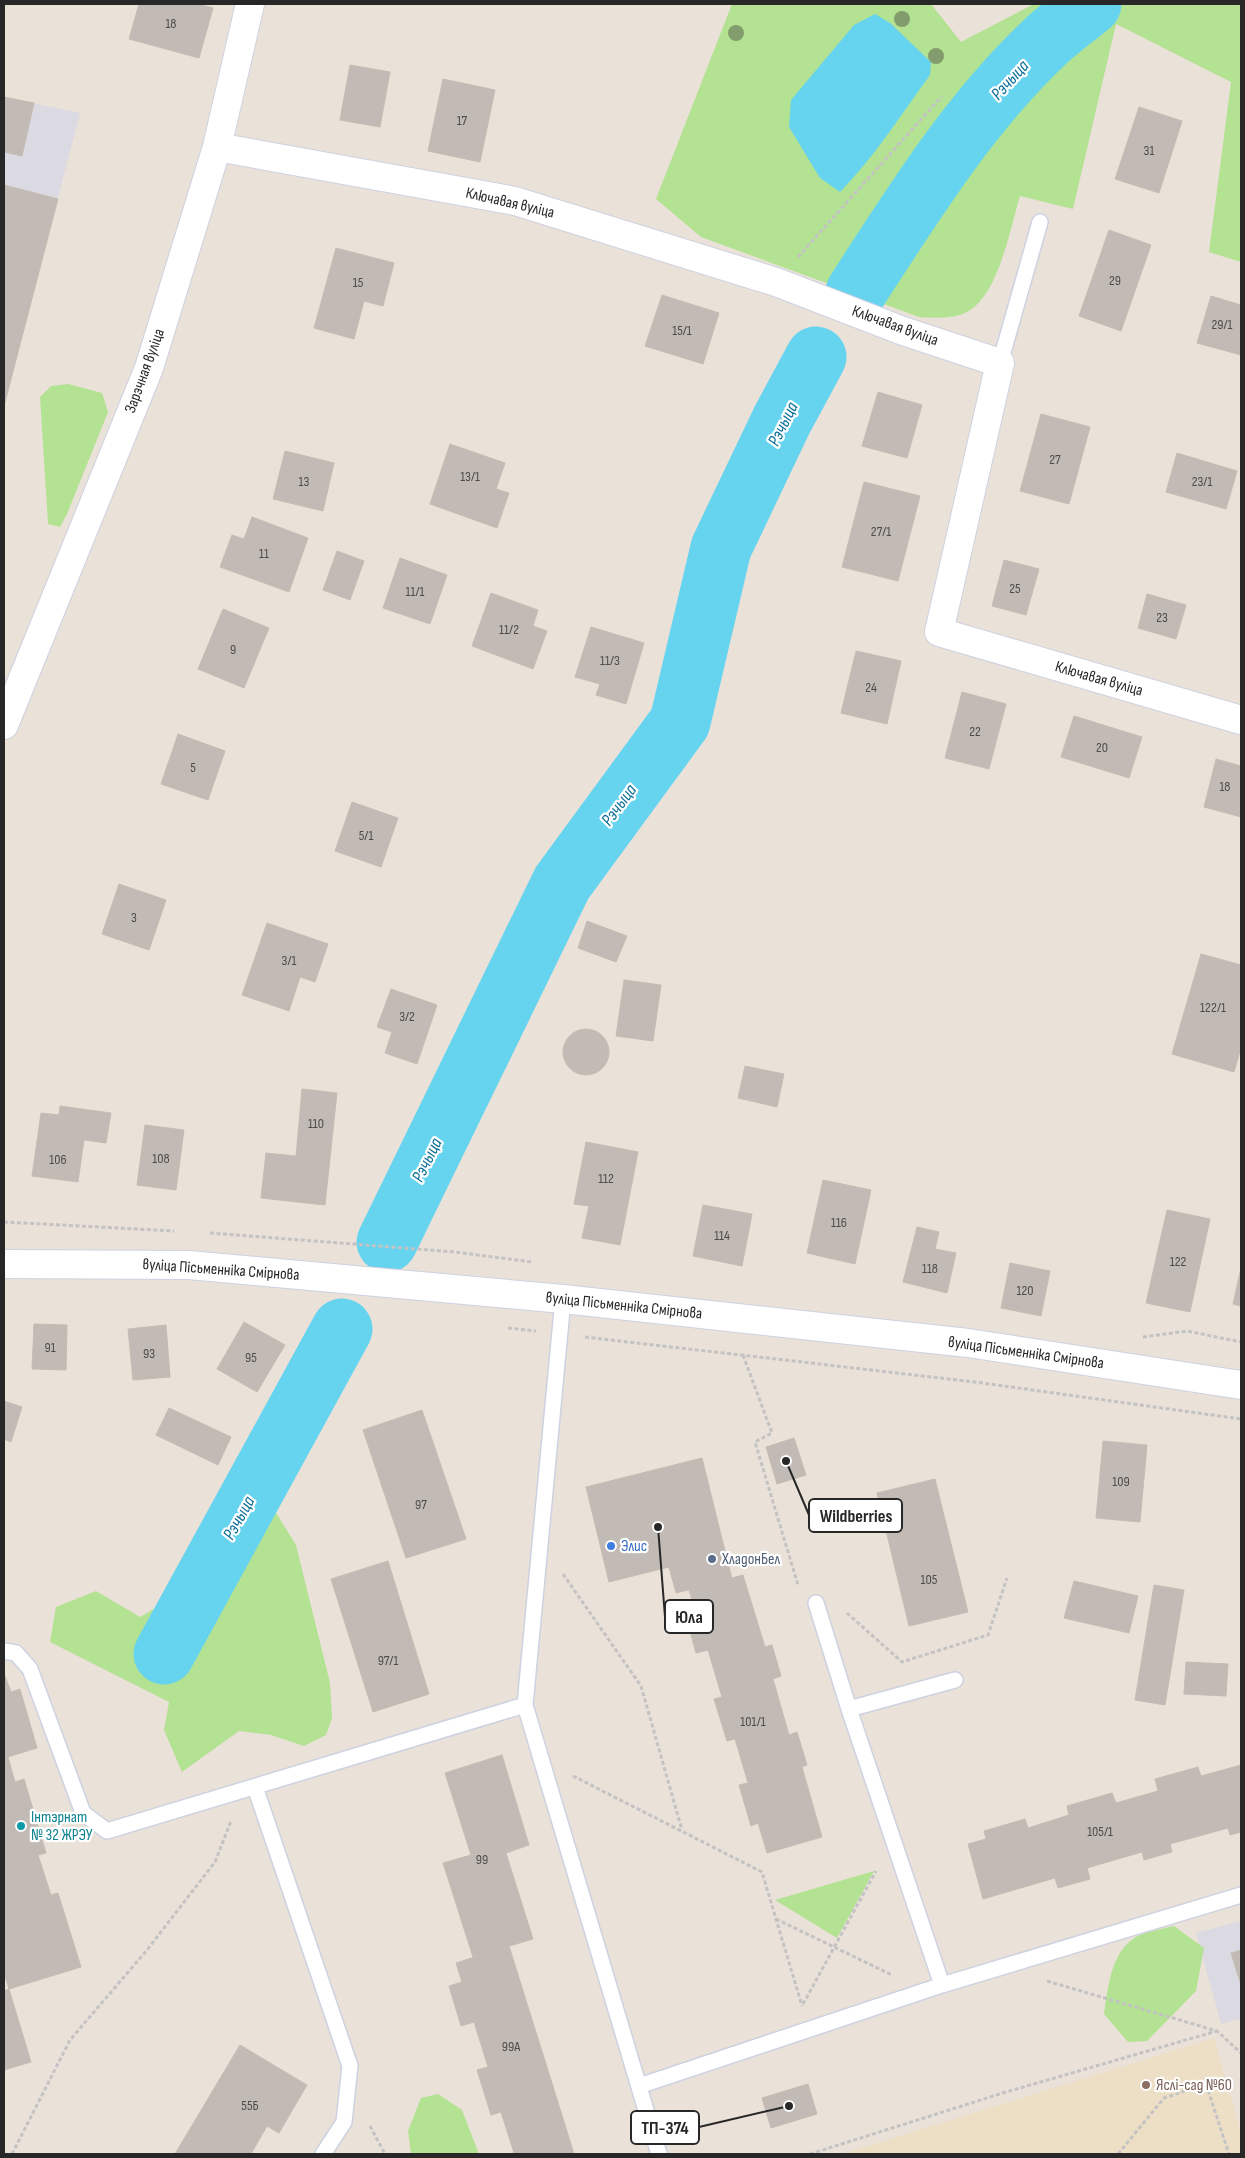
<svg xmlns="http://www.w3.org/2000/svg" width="1245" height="2158" viewBox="0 0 1245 2158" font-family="'Sofia Sans Condensed',sans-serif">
  <rect width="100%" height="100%" fill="#eae1d8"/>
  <path fill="#dbd9e2" d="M4,97L80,113L4,406Z
    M1241,1921V2025L1239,2019L1221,2024L1196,1933Z"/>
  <path fill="#eddec6" d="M1214,2038L1241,2132V2154H842Z"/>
  <path fill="#b3e292" d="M732,4H931L961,42L1034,4H1241V262L1209,252L1231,82L1116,24L1073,209L1020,196C1010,229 998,298 965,313C951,319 933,318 919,317L701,237L656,199Z
    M68,384L102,393L108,412L67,514L60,527L48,524L40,397L51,386Z
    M228,1503H270L296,1545L330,1683L332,1718L326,1735L304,1746L271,1735L239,1731L182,1772L164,1730L169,1702L50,1642L56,1607L96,1591L140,1617L164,1603L207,1527Z
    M874,1871L837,1938L775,1900Z
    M1174,1926L1204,1948L1196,1991L1147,2041L1128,2042L1104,2014C1108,1987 1111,1952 1136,1937C1146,1931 1163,1929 1174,1926Z
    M438,2094L462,2110L479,2154H411L408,2131L421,2098Z"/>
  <path fill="#67d4ef" d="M875,14L890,23L931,62L930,75C901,115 875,156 840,192L820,178L789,127L791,100L854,25Z"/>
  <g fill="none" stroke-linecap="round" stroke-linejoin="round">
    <path stroke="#67d4ef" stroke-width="61" d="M856,292C913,204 970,112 1047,40C1061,27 1077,16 1091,4
      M387,1242L562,883L680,722L721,548L782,420L816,357
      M164,1654L342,1329"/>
  </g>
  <path fill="#c2bbb5" stroke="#c5bdb2" d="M139,4H198L213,8L199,58L129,39Z
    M350,65L390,72L380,127L340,120Z
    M443,79L495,90L480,162L428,151Z
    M4,97L34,103L22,156L4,152Z
    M1139,107L1182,121L1159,193L1115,179Z
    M4,185L58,199L4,406Z
    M1109,230L1151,245L1121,331L1079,316Z
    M336,248L394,263L383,306L364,301L354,339L314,328Z
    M662,295L719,313L703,364L645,346Z
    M1211,296L1241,305V355L1197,343Z
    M878,392L922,405L907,458L862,446Z
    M1041,414L1090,427L1069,504L1020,491Z
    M450,444L505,463L496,489L509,493L497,528L430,504Z
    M285,451L334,463L323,511L273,499Z
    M1177,453L1237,471L1226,509L1166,492Z
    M864,482L920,496L898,581L842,567Z
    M252,517L308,538L289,592L220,567L232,535L244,539Z
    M337,551L364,561L350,600L323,590Z
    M400,558L447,575L430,624L383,608Z
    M1004,560L1039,569L1026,615L992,606Z
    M491,593L538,610L533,626L547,631L533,669L472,646Z
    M1147,594L1186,605L1176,639L1138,628Z
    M223,609L269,628L244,688L198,669Z
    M591,627L644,643L626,704L596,695L600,684L575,677Z
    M856,651L901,661L887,724L841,713Z
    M962,692L1006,704L989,769L945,758Z
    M1074,716L1142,737L1129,778L1061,757Z
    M178,734L225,751L208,800L161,784Z
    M1216,759L1241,766V817L1204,807Z
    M352,802L398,818L381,867L335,851Z
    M119,884L166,900L149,950L102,934Z
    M587,921L627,936L616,962L578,948Z
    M267,923L328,944L315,982L300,977L289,1011L242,995Z
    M1201,954L1241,965V1048L1234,1072L1172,1054Z
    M624,980L661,985L653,1041L616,1036Z
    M391,989L437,1005L417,1064L385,1053L392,1032L377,1027Z
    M563 1052a23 23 0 1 1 46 0a23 23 0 1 1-46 0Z
    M745,1066L784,1074L777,1107L738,1098Z
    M302,1089L337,1093L325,1205L261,1198L266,1153L296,1156Z
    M60,1106L111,1113L106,1143L84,1140L78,1182L32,1176L41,1113L59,1115Z
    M145,1125L184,1130L176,1190L137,1185Z
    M586,1142L638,1152L620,1245L582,1238L589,1206L574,1204Z
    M823,1180L871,1190L855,1264L807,1253Z
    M703,1205L752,1214L742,1266L693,1256Z
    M1167,1210L1210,1219L1190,1312L1146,1303Z
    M917,1227L939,1232L935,1249L956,1253L947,1293L903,1282Z
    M1010,1263L1050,1271L1041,1316L1001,1308Z
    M1241,1268V1306L1233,1304Z
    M244,1322L285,1345L257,1392L217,1369Z
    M34,1324L67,1325L66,1370L32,1369Z
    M166,1325L170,1377L133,1380L128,1329Z
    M4,1401L22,1407L11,1442L4,1439Z
    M169,1408L231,1437L218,1465L156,1435Z
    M422,1410L466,1539L406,1558L363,1430Z
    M794,1438L806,1475L777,1484L766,1447Z
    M1103,1441L1147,1445L1140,1522L1096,1518Z
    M702,1458L732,1579L676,1593L669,1567L609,1582L586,1487Z
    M935,1479L968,1612L909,1626L877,1493Z
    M388,1561L429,1694L373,1712L331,1579Z
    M743,1575L765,1647L772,1645L781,1676L773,1679L789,1735L797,1732L807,1765L802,1767L822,1837L767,1853L758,1823L751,1826L739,1785L748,1783L735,1739L727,1741L714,1699L722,1697L708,1650L696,1653L685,1613L695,1610L689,1590Z
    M1074,1581L1138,1596L1129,1633L1064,1618Z
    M1154,1585L1184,1590L1165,1705L1135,1700Z
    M1186,1662L1228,1664L1226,1696L1184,1694Z
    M4,1676H5L11,1692L20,1689L37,1748L8,1757L15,1782L24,1779L46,1853L38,1855L51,1895L58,1893L81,1967L9,1989L4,1973Z
    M502,1755L529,1845L506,1853L533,1939L473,1957L443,1863L471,1855L445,1773Z
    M1241,1765V1832L1230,1835L1228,1828L1170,1844L1172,1852L1144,1860L1142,1852L1087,1868L1090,1879L1058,1888L1055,1878L983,1899L968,1844L986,1839L984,1831L1025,1819L1028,1828L1069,1815L1067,1806L1112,1793L1116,1803L1158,1791L1155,1779L1198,1767L1201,1776Z
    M509,1946L551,2080L574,2154H509L514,2153L501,2112L491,2115L477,2070L488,2067L474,2022L461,2026L449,1986L462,1982L456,1963Z
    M1241,1950V1985L1231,1953Z
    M9,1989L31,2062L4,2070V1991Z
    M240,2045L307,2085L279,2133L267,2126L251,2154H175Z
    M808,2084L817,2114L771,2128L762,2098Z"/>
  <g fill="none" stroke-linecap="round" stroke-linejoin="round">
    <defs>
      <path id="lane" d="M1000,363L1040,222
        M563,1299L525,1705L659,2154
        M816,1603L849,1709L942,1985
        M4,1651L16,1653L30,1669L83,1813L107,1831L525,1705
        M849,1709L955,1680
        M255,1787L350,2066L344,2122L323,2154
        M639,2086L942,1985L1241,1895"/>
      <path id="street" d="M217,147L515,201L776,282L903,331L1000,363L939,632L1241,720
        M4,725L149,368L217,147L250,4"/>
      <path id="secondary" d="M4,1264L189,1265L563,1299L968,1343L1241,1385"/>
    </defs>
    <use href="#lane" stroke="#cdd2e1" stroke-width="18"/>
    <use href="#street" stroke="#cdd2e1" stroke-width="30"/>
    <use href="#secondary" stroke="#cdd2e1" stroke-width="30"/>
    <path stroke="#c3c3c3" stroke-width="3" stroke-dasharray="4 2.5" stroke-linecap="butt" d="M798,257L942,96
      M4,1222L174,1231
      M210,1233L455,1252L532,1262
      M508,1328L536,1331
      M585,1337L975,1382L1241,1419
      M1143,1337L1187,1331L1241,1342
      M743,1355L772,1433L755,1442L798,1585
      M563,1574L641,1686L682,1830
      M847,1613L902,1662L988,1635L1007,1578
      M573,1776L762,1872L802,2006
      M776,1919L892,1975
      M1047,1981L1217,2031L1241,2053
      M803,2004L876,1871
      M370,2126L385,2154
      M12,2154L70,2040L147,1950L215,1862L231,1821
      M810,2154L1006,2092L1217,2031
      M1118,2154L1164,2098L1206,2084L1229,2154"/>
    <use href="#lane" stroke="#fff" stroke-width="15"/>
    <use href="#street" stroke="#fff" stroke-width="28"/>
    <use href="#secondary" stroke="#fff" stroke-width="28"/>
  </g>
  <g fill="#829c6e">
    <circle cx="902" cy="19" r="8"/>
    <circle cx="736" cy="33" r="8"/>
    <circle cx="936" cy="56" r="8"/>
  </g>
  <circle fill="#3f7fe0" stroke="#fff" stroke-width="2" cx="611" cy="1546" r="5"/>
  <circle fill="#5c6f8a" stroke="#fff" stroke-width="2" cx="712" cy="1559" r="5"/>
  <circle fill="#0f9aa8" stroke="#fff" stroke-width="2" cx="21" cy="1826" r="5"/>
  <circle fill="#8d6e63" stroke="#fff" stroke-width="2" cx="1146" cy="2085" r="5"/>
  <g text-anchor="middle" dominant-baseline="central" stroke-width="4.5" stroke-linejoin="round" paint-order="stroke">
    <g font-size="14" fill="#4e4c4a">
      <text x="171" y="23">18</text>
      <text x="462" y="120">17</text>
      <text x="1149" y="150">31</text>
      <text x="1115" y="280">29</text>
      <text x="358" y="282">15</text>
      <text x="1222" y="324">29/1</text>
      <text x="682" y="330">15/1</text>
      <text x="1055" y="459">27</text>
      <text x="470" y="476">13/1</text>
      <text x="304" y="481">13</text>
      <text x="1202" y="481">23/1</text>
      <text x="881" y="531">27/1</text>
      <text x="264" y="553">11</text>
      <text x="1015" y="588">25</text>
      <text x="415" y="591">11/1</text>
      <text x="1162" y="617">23</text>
      <text x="509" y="629">11/2</text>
      <text x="233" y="649">9</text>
      <text x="610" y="660">11/3</text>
      <text x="871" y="687">24</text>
      <text x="975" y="731">22</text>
      <text x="1102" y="747">20</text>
      <text x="193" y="767">5</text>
      <text x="1225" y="786">18</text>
      <text x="366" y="835">5/1</text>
      <text x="134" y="917">3</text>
      <text x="289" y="960">3/1</text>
      <text x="1213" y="1007">122/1</text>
      <text x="407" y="1016">3/2</text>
      <text x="316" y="1123">110</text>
      <text x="161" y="1158">108</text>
      <text x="58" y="1159">106</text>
      <text x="606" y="1178">112</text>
      <text x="839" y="1222">116</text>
      <text x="722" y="1235">114</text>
      <text x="1178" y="1261">122</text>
      <text x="930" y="1268">118</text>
      <text x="1025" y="1290">120</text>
      <text x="50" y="1347">91</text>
      <text x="149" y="1353">93</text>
      <text x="251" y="1357">95</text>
      <text x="1121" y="1481">109</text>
      <text x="421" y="1504">97</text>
      <text x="929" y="1579">105</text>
      <text x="388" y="1660">97/1</text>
      <text x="753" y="1721">101/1</text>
      <text x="1100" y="1831">105/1</text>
      <text x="482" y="1859">99</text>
      <text x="511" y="2046">99А</text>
      <text x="250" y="2105">55Б</text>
    </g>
    <g font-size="16" fill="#272727" stroke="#fff">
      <text transform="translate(510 203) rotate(13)">Ключавая вуліца</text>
      <text transform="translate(895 326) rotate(20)">Ключавая вуліца</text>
      <text transform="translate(145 371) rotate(-70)">Зарэчная вуліца</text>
      <text transform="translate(1099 679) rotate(16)">Ключавая вуліца</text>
      <text transform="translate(221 1270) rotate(4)">вуліца Пісьменніка Смірнова</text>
      <text transform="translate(624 1306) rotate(6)">вуліца Пісьменніка Смірнова</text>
      <text transform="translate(1026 1353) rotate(8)">вуліца Пісьменніка Смірнова</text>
    </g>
    <g font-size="16" fill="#366cbe" stroke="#fff" text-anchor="start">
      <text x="621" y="1546">Элис</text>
    </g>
    <g font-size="16" fill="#4e5e75" stroke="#fff" text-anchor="start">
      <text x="722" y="1559">ХладонБел</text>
    </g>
    <g font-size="16" fill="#0d838f" stroke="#fff" text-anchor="start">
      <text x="31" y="1817">Інтэрнат<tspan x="31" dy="18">№ 32 ЖРЭУ</tspan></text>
    </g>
    <g font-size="16" fill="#785e54" stroke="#fff" text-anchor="start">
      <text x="1156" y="2085">Яслі-сад №60</text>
    </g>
    <g font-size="18" font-style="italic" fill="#0b6f97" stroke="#fff">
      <text transform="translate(1010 80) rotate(-48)">Рэчыца</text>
      <text transform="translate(783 424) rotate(-64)">Рэчыца</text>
      <text transform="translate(619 805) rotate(-54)">Рэчыца</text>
      <text transform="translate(427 1160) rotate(-64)">Рэчыца</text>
      <text transform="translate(239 1518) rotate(-61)">Рэчыца</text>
    </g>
  </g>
  <path fill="none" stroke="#272727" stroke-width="2" d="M786 1461L809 1515M658 1527L665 1617M789 2106L699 2127"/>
  <g fill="#272727" stroke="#fff" stroke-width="2">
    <circle cx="786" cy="1461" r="5"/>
    <circle cx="658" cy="1527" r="5"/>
    <circle cx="789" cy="2106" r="5"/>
  </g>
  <g fill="#fff" stroke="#272727" stroke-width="2">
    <rect x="809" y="1499" width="93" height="33" rx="5"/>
    <rect x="665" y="1600" width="48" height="33" rx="5"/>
    <rect x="631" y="2111" width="68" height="33" rx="5"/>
  </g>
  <g font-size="18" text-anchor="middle" font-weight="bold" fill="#272727">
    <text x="856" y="1522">Wildberries</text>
    <text x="689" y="1623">Юла</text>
    <text x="665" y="2134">ТП-374</text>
  </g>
  <rect width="1245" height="2158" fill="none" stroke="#272727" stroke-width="10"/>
</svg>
